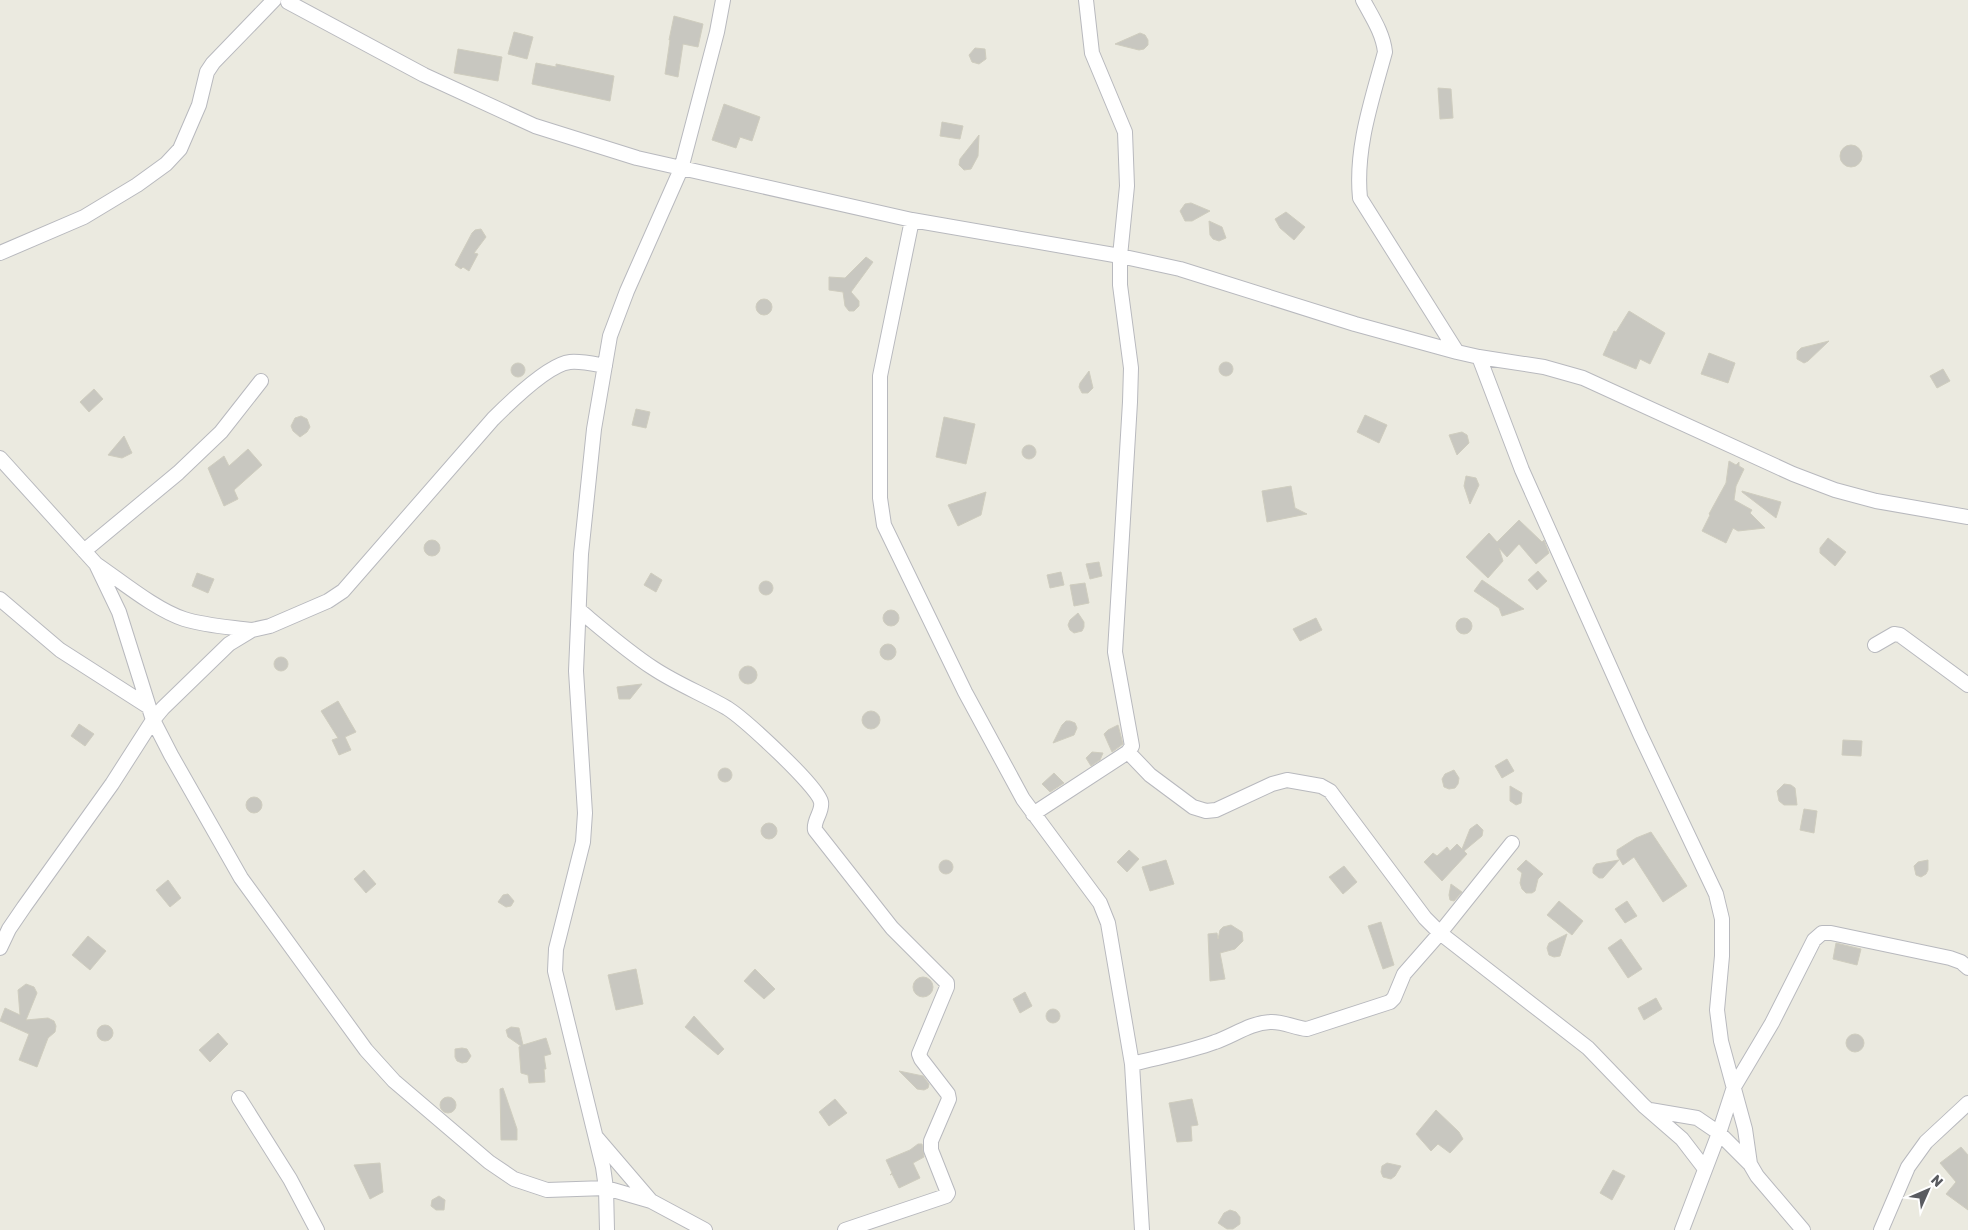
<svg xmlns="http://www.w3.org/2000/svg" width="1968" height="1230" viewBox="0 0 1968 1230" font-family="Rubik,sans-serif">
  <rect width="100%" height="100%" fill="#ebeae0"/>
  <path fill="#c8c7c0" stroke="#cfcdbf" d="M674,16L703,24L698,47L683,44L678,77L665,74L670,40H669Z
    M514,32L533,37L527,59L508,54Z
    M1140,33L1145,35L1148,40V45L1144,49L1139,50L1115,44Z
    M975,48L985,49L986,59L979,64L972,62L969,55Z
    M458,49L502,57L498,81L454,73Z
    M536,63L556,67V64L614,76L610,101L532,84Z
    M1438,88L1451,89L1453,118L1440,119Z
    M724,104L760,117L752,141L740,137L736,148L712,140Z
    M942,122L963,126L960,139L940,136Z
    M979,135L978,156L971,169L964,170L959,165L960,159Z
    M1840 156a11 11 0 1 1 22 0a11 11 0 1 1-22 0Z
    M1191,203L1210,211L1192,221H1185L1180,211L1185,204Z
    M1286,212L1305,227L1294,240L1280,228L1275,219Z
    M1209,221L1222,227L1226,238L1219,241L1213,239L1210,235Z
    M481,229L486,237L474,253L478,254L469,271L463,267L461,269L455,265L472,233L475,230Z
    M866,257L873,262L851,292L859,301V306L854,311H849L845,306L843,292L829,290V277L845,278Z
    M756 307a8 8 0 1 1 16 0a8 8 0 1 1-16 0Z
    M1629,311L1665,333L1650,364L1640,359L1636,369L1603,355L1614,331L1616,332Z
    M1829,341L1808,361L1804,363L1797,359V352L1801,348Z
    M1709,353L1735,363L1728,383L1701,374Z
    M1219 369a7 7 0 1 1 14 0a7 7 0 1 1-14 0Z
    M511 370a7 7 0 1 1 14 0a7 7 0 1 1-14 0Z
    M1943,369L1950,381L1937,388L1930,376Z
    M1089,371L1093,388L1088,393H1082L1079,387L1080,383Z
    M94,389L103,399L89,412L80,402Z
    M636,409L650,412L646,428L632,425Z
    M1365,415L1387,425L1379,443L1357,432Z
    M301,416L307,419L310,427L307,432L300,437L293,431L291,426L295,418Z
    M944,417L975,424L966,464L936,457Z
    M1462,432L1467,435L1469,443L1457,455L1449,435Z
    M124,436L132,453L122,458L108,455Z
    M1022 452a7 7 0 1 1 14 0a7 7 0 1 1-14 0Z
    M248,449L262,465L234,490L238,499L224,506L208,468L224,456L229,466Z
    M1729,461L1736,465L1739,462V466L1744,469L1736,486L1734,500L1752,510L1750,513L1765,528L1738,531L1733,528L1726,543L1702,531L1710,515L1709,514L1726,483Z
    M1466,476L1476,478L1479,485L1470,504L1464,486Z
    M1291,486L1295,508L1307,514L1267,522L1262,491Z
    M1742,491L1781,502L1776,518L1742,492Z
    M986,492L981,515L958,526L948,505Z
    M1519,520L1542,542L1544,540L1549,553L1536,564L1519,544L1507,557L1499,548L1503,561L1488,578L1466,557L1489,533L1497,542Z
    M1828,538L1846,552L1835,566L1820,553V548Z
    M424 548a8 8 0 1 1 16 0a8 8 0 1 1-16 0Z
    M1099,562L1102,576L1090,579L1086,564Z
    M1538,571L1547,581L1537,590L1528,580Z
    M1061,572L1064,585L1050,588L1047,575Z
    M197,573L214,579L208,593L192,586Z
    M651,573L662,580L656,592L644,585Z
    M1482,580L1524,609L1502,616L1499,608L1474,591Z
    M759 588a7 7 0 1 1 14 0a7 7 0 1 1-14 0Z
    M1085,583L1089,603L1074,606L1070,585Z
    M883 618a8 8 0 1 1 16 0a8 8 0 1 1-16 0Z
    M1078,613L1084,622V627L1082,631L1074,633L1070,630L1068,625L1070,620Z
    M1316,618L1322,630L1300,641L1293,629Z
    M1456 626a8 8 0 1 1 16 0a8 8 0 1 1-16 0Z
    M880 652a8 8 0 1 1 16 0a8 8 0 1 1-16 0Z
    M274 664a7 7 0 1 1 14 0a7 7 0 1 1-14 0Z
    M739 675a9 9 0 1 1 18 0a9 9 0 1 1-18 0Z
    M642,684L630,699H619L617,687Z
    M338,701L356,732L345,737L351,750L339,755L332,740L338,738L321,711Z
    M862 720a9 9 0 1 1 18 0a9 9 0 1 1-18 0Z
    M1066,721H1070L1075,723L1077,728L1074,735L1053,743L1062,725Z
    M79,724L94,734L85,746L71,736Z
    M1118,725L1123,744L1112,752L1104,734L1108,730Z
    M1843,740L1862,741L1861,756L1842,755Z
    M1092,752L1103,753L1100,760L1091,766L1086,758Z
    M1507,759L1514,771L1502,778L1495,766Z
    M718 775a7 7 0 1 1 14 0a7 7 0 1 1-14 0Z
    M1454,770L1459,778L1458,784L1455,788L1449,789L1444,787L1442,779L1445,774Z
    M1054,773L1064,783L1050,792L1042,784Z
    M1784,784L1791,785L1795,788L1797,805H1784L1779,801L1777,791Z
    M1510,786L1522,793L1521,803L1516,805L1510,801Z
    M246 805a8 8 0 1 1 16 0a8 8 0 1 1-16 0Z
    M1804,809L1817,811L1814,833L1800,830Z
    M761 831a8 8 0 1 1 16 0a8 8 0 1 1-16 0Z
    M1477,824L1483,830L1482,836L1464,851L1467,854L1442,881L1424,862L1433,853L1437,856L1447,847L1450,851L1457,844L1462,849L1470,829Z
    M1651,832L1687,886L1663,902L1634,857L1623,865L1617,855V850L1636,838Z
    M1129,850L1139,859L1127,872L1117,862Z
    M939 867a7 7 0 1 1 14 0a7 7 0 1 1-14 0Z
    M1166,860L1174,884L1150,891L1142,867Z
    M1526,860L1543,874L1538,879L1535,891L1532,893H1526L1522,889L1520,883L1522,873L1517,869Z
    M1619,860L1603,878H1599L1593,873V868L1596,864Z
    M1928,860V870L1926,874L1921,877L1916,875L1914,866L1918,862Z
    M1344,866L1357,882L1343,894L1329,877Z
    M364,870L376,884L366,893L354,879Z
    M168,880L181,898L170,907L156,890Z
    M1451,884L1462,892L1454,901L1450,900L1449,895Z
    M508,894L514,901L511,906L506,907L498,902L503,895Z
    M1559,901L1583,921L1572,935L1547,915Z
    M1627,901L1637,916L1625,923L1615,909Z
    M1381,922L1394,965L1383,969L1368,926Z
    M1231,925L1242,932L1243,941L1235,949L1220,953L1225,979L1210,981L1208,934L1217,933L1218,939L1220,930L1223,927Z
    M1567,934L1560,956L1554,957L1549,955L1547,948L1549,943Z
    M88,936L106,951L90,970L72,955Z
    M1621,939L1642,969L1628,978L1608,948Z
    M1836,943L1861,949L1857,965L1833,959Z
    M636,969L643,1004L616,1010L608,975Z
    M755,969L775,989L764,999L744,981Z
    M913 987a10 10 0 1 1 20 0a10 10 0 1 1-20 0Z
    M26,984L34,987L37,993L26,1020L48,1018L54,1021L56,1026L55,1032L48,1038L37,1067L19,1060L29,1034L0,1021L5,1008L20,1015L18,990Z
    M1025,992L1032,1006L1020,1013L1013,999Z
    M1656,998L1662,1009L1644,1020L1638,1008Z
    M1046 1016a7 7 0 1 1 14 0a7 7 0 1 1-14 0Z
    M694,1016L724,1049L718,1055L685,1027Z
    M97 1033a8 8 0 1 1 16 0a8 8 0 1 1-16 0Z
    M511,1027L519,1028L523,1045L546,1038L551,1054L544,1056L546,1069H544L545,1082L529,1083L528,1075L521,1073L519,1047L521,1046L508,1037L506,1030Z
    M218,1033L228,1044L210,1062L199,1050Z
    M1846 1043a9 9 0 1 1 18 0a9 9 0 1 1-18 0Z
    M462,1048L467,1049L471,1056L467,1062L462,1063L457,1061L455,1057V1049Z
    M899,1071L923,1076L929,1084L928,1088L924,1090L917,1089Z
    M503,1088L517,1129V1140H501L500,1089Z
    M440 1105a8 8 0 1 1 16 0a8 8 0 1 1-16 0Z
    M835,1099L847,1113L829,1126L819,1112Z
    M1192,1099L1198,1125L1191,1126L1192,1141L1177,1142L1169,1103Z
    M1436,1110L1459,1132L1463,1139L1450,1153L1438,1144L1431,1151L1416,1134Z
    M918,1144H922L924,1157L913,1163L920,1178L899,1188L892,1174L890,1175L892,1173L886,1160L910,1150Z
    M1961,1147L1968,1155V1210L1946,1194L1956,1182L1940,1163Z
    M380,1163L383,1192L370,1199L354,1165Z
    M1387,1163L1401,1166L1395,1176L1391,1179L1383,1177L1381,1172L1382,1166Z
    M1613,1170L1625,1176L1612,1200L1600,1193Z
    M439,1196L445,1200L444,1210H436L431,1206L432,1200Z
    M1230,1210L1236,1212L1240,1217V1224L1233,1229H1227L1218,1223L1224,1213Z"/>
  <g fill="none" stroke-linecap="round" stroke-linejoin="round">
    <defs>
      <path id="street" d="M291,0L288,2L424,75L535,126L637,158L912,220L1120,256L1180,269L1355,324L1457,352L1479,357L1544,367L1583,378L1793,474L1835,490L1876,501L1968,517
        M1363,0C1372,17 1383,33 1385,52C1372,100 1355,148 1360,198L1457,352
        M912,220L880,376V498L884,525L965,692L1023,799L1100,903L1108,923L1132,1064L1142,1230
        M0,253L84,217L137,185L166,164L180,149L199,105L207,72L213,63L274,0
        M1479,357L1522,470L1640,734L1716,894L1722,919V956L1717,1010L1721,1041L1745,1129L1750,1164L1757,1176L1803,1230
        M0,458L96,564L119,612L153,720L171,755L241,878L366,1050L394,1081L489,1162L514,1179L547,1190L606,1188L651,1201L705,1230
        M84,551L178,473L221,432L261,381
        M96,564C121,581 156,610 184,619C206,626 230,627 252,630
        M0,599L60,650L149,707
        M579,610C603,630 627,651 653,668C677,684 703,694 727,708C743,718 818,786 821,802C823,812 813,820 815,830L892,928L947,983V987L919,1054L921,1059L948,1094L949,1099L931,1141V1150L948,1193L946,1196L845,1230
        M1875,645L1894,634L1900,635L1968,685
        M1128,752L1150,775L1193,807L1206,811L1216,810L1272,784L1287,780L1321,786L1330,791L1425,918L1440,933L1588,1048L1644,1106L1682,1139L1705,1169
        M1033,814L1128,752L1132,746L1115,652L1130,402L1131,368L1120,285V256L1127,186L1125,132L1092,53L1086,0
        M0,948L9,929L24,907L112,784L153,720L163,708L229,644L252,630L270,626L328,601L343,591L493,419C509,403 549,364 570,362C582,361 594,364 605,366
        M1132,1064C1159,1057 1188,1052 1215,1042C1233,1036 1250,1023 1270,1022C1283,1021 1294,1028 1307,1029L1390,1002L1394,998L1404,974L1440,933L1512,843
        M239,1098L290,1179L317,1230
        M1650,1110L1697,1118L1719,1133L1750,1164
        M597,1138L651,1201
        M607,1230L606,1188L603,1167L555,971L556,949L583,842L585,813L576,671L581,554L594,429L610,336L627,291L681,169L717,32L723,0
        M1682,1230L1719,1133L1734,1087L1772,1023L1814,940L1822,933H1831L1950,958L1961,962L1968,968
        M1881,1230L1908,1167L1926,1142L1968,1103"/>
    </defs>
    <use href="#street" stroke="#b8b9be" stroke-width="16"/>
    <use href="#street" stroke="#fff" stroke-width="14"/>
  </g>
  <g transform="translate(1928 1190) rotate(45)" stroke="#ffffff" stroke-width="4" paint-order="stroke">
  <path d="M0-4L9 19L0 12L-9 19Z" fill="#595b60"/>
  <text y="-8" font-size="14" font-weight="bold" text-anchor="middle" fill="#595b60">N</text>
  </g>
</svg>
